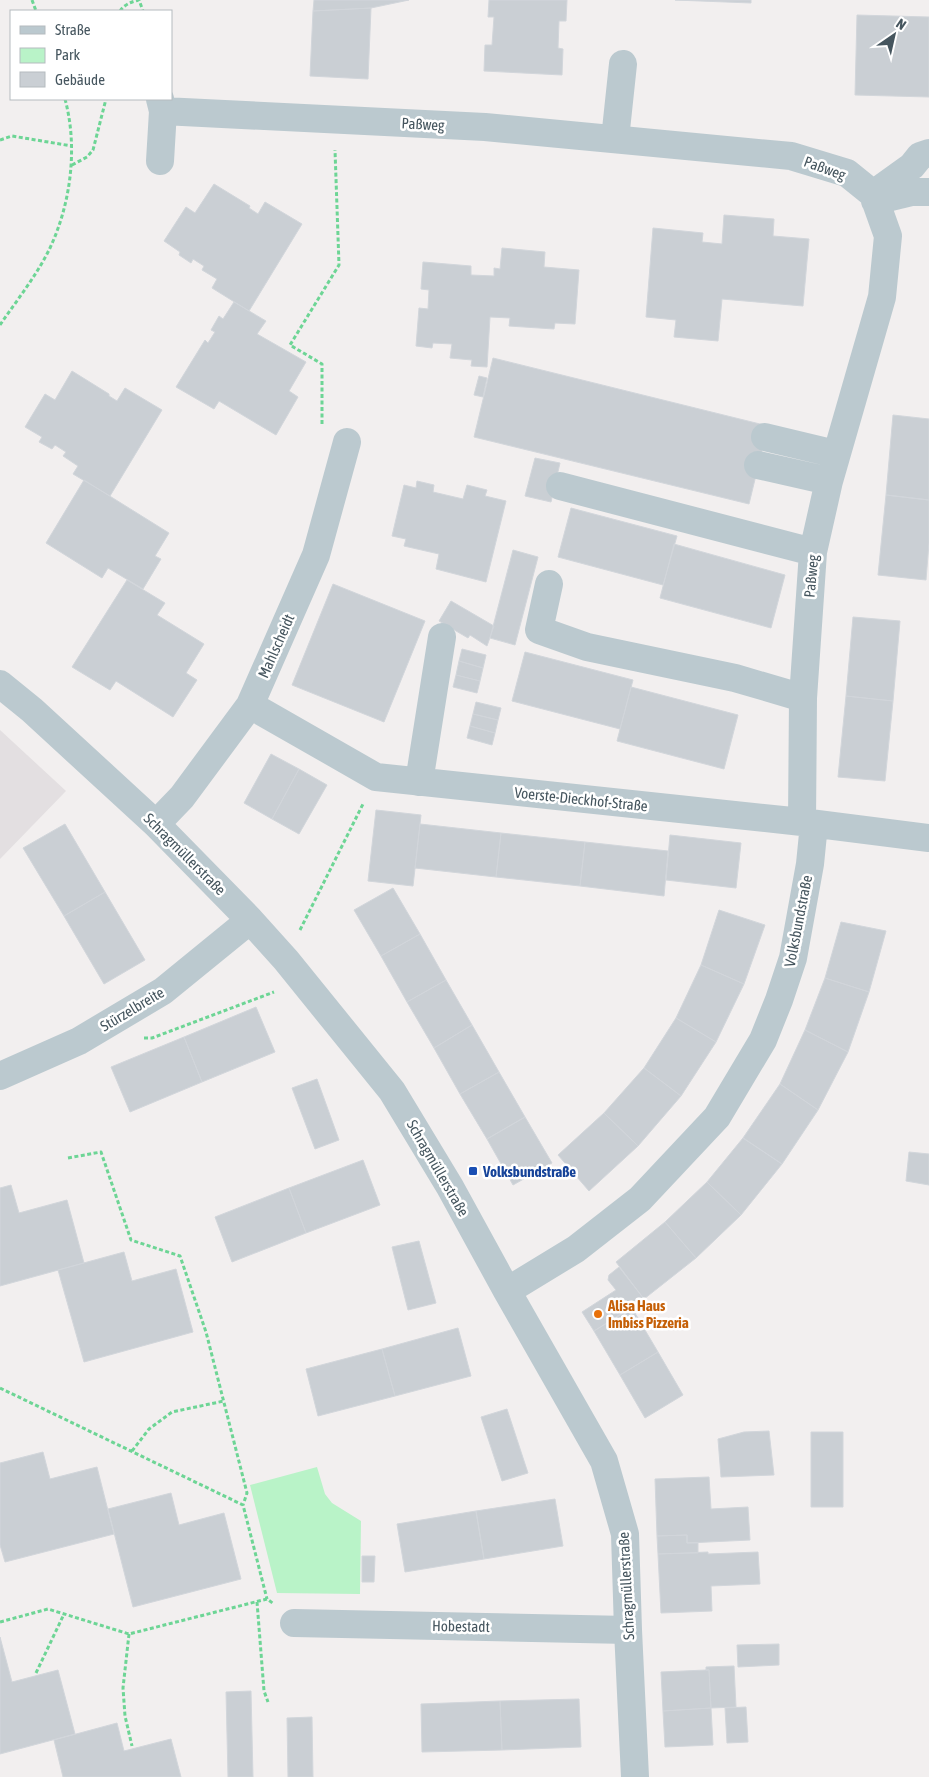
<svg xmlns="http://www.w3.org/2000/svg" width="929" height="1777" viewBox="0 0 929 1777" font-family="'Asap Condensed',sans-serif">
  <rect width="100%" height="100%" fill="#f2efef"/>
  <path fill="#e3dfe1" d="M0,730L66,791L0,859Z"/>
  <path fill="#b9f3c8" d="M317,1467L325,1494L332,1503L361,1521L360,1594L277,1593L250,1485Z"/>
  <path fill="#cacfd4" stroke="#d2d6db" d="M314,0H409L371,8L313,11Z
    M489,0H567L566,21H559L558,48L563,49L562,75L484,71L485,45H492L494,17H488Z
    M675,0H751V3Z
    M371,8L368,79L310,76L313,11Z
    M857,15L929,17V97L855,95Z
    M214,184L250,206L249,208L258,214L265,202L302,224L249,311L212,288L217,279L202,270L204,266L193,259L191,263L179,255L180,252L164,241L186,207L195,213Z
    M724,215L774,219L773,236L809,239L803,306L722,299L718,341L674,337L676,320L646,317L653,228L703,233L702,242L722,244Z
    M502,248L545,252L544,267L579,270L575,324L555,323L554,329L509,326L510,318L490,317L487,367L471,366L472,360L450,358L452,344L433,343L432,348L416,346L419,308L428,309L429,290L421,289L423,262L471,266V275L494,276V268L500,269Z
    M234,302L266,321L257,334L306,362L289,391L298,397L276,435L219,401L214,409L176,387L205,340L208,343L215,332L211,330L219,316L223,319Z
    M493,358L768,426L749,504L474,437Z
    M72,371L109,394V396L117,401L125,388L162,410L110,496L73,474L78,466L63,456L66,452L55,445L52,449L39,442L42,437L25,427L45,394L55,400Z
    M479,376L487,378L483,397L474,395Z
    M893,415L929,419V500L886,495Z
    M535,458L560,463L551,502L525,496Z
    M84,480L169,533L155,556L161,559L143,589L108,568L102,578L46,543Z
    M417,481L434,485L433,492L463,499L467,485L487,490L485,496L506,501L486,582L436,569L439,554L404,546L406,539L392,536L404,485L416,488Z
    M886,495L929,500V543L926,580L878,575Z
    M571,508L677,536L663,585L558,557Z
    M674,544L785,575L771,628L660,598Z
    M513,550L538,557L515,645L490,638Z
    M127,580L165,603L157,615L204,644L186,673L197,680L173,717L116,681L110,690L72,667Z
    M333,584L425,621L384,722L292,685Z
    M451,601L494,626L487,646L470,635L468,638L439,621Z
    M853,617L900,621L893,701L846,696Z
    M462,649L486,655L483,668L459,661Z
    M525,652L633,680L620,729L512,701Z
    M459,661L483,668L480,681L456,675Z
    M456,675L480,681L477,693L453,687Z
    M631,687L738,715L724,769L617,741Z
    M846,696L893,701L885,781L838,777Z
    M476,702L501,708L498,720L473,714Z
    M473,714L498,720L495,733L470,726Z
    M470,726L495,733L492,745L467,738Z
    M271,754L299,769L272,819L244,803Z
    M299,769L327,785L299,834L272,819Z
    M376,810L421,815L413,886L368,881Z
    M65,824L105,892L64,916L23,848Z
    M420,824L501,833L496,877L415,868Z
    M501,833L585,842L580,886L496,877Z
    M670,835L741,843L736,888L666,880Z
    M585,842L668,851L664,896L580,886Z
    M393,888L420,934L381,956L354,910Z
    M105,892L145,960L104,984L64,916Z
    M719,910L765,925L744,984L701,965Z
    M841,922L886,931L869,992L825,978Z
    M420,934L446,980L407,1002L381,956Z
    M701,965L744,984L716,1042L676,1018Z
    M825,978L869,992L848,1052L805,1030Z
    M446,980L472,1025L434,1048L407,1002Z
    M256,1007L275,1052L202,1082L184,1037Z
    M676,1018L716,1042L681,1096L644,1068Z
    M472,1025L499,1072L460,1094L434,1048Z
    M805,1030L848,1052L818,1110L780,1084Z
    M184,1037L202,1082L130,1112L111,1067Z
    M644,1068L681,1096L638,1146L604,1113Z
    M499,1072L525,1117L487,1139L460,1094Z
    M317,1079L339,1140L315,1149L292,1088Z
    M780,1084L818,1110L782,1164L743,1138Z
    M604,1113L638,1146L589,1191L558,1155Z
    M525,1117L552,1163L513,1185L487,1139Z
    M743,1138L782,1164L741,1215L707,1182Z
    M909,1152L929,1154V1185L906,1181Z
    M363,1160L380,1205L306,1233L289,1188Z
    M707,1182L741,1215L696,1258L665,1222Z
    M11,1185L19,1213L67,1200L84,1263L0,1286V1188Z
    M289,1188L306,1233L232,1262L215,1217Z
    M665,1222L696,1258L644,1299L616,1262Z
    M419,1241L436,1303L408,1310L392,1247Z
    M124,1252L132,1281L176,1269L193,1332L84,1362L58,1270Z
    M619,1267L644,1299L594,1331L582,1312L616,1290L608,1280L609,1275Z
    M632,1308L658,1352L620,1375L594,1331Z
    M458,1328L471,1376L395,1396L382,1349Z
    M382,1349L395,1396L318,1416L306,1369Z
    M658,1352L683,1395L645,1418L620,1375Z
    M507,1409L528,1473L502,1481L481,1417Z
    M769,1431L774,1475L721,1477L718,1439L744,1432Z
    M811,1432H843V1507H811Z
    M43,1452L50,1479L97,1467L114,1534L5,1562L0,1545V1463Z
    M709,1477L711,1509L748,1507L750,1540L687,1543V1535L657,1536L655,1479Z
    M171,1493L179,1525L224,1513L241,1579L133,1607L108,1509Z
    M555,1499L563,1546L484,1559L476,1511Z
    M476,1511L484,1559L405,1572L397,1524Z
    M687,1535V1543H698V1553L658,1554L657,1536Z
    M708,1552V1554L758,1552L760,1584L711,1586L712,1611L661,1613L658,1554Z
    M362,1556H375L374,1582H362Z
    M0,1637L12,1682L58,1670L75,1734L0,1754Z
    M779,1644V1665L738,1667L737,1645Z
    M734,1666L736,1707L711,1708L709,1670H706V1667Z
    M706,1670H709L711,1708L663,1711L661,1672Z
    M251,1691L253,1777H228L226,1692Z
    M579,1699L581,1747L502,1750L500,1701Z
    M500,1701L502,1750L422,1752L421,1704Z
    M746,1707L748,1742L727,1743L725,1708Z
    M711,1708L713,1745L665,1747L663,1711Z
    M312,1717L313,1777H288L287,1718Z
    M117,1723L124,1751L171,1739L181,1777H63L54,1740Z"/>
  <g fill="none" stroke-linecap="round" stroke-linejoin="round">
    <path stroke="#6dd595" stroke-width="3" stroke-dasharray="4 2.5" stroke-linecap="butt" d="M32,0L36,11
      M120,11C125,4 131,2 139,0L143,11
      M0,140L12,136L72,146
      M72,165L87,157L93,150L106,99
      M0,325C17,300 37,275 50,248C71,203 78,147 65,99
      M322,424V364L290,345L339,265L335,150
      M300,930L363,804
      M144,1038H152L274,992
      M68,1158L101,1152L131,1240L180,1256L206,1332L247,1493L243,1505
      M0,1388L243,1505L267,1599
      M132,1451L149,1429L172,1412L224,1401
      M257,1602L264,1691L268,1702
      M0,1622L48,1609L129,1634L267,1599L274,1604
      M129,1634L123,1688L125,1716L132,1746
      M36,1673L64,1614"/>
    <path stroke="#bbc9cf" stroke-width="28" d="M163,111L485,127L791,156L847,173L873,194L888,236L882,297L829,481L813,552L803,698L802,822
      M615,139L623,64
      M160,161L163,111L160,99
      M873,194L912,166L920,156L929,153
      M875,201L912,192H929
      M765,437L836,454
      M758,465L829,481
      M560,486L813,552
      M549,584L539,630L587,647L735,678L803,698
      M0,684L32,710L156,824L250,920L286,960L392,1091L450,1187L507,1291L604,1461L625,1534L628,1630L635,1777
      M250,705L376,777L802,822L929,838
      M419,782L442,637
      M156,824L182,797L250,705L316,555L347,442
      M0,1076L79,1041L163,991L250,920
      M507,1291L576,1249L640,1199L717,1117L763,1040L779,1000L793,958L810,864L814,824
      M294,1623L628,1630"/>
  </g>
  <rect fill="#1a4fb4" stroke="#fff" stroke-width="2" x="468" y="1166" width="10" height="10" rx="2.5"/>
  <circle fill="#e8710a" stroke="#fff" stroke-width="2" cx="598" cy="1314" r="5"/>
  <g text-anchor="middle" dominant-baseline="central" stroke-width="5" stroke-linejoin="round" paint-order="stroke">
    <g font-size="15" fill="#45555e" stroke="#fff">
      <text transform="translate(423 124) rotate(3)">Paßweg</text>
      <text transform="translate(825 168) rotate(20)">Paßweg</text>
      <text transform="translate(811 576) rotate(-85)">Paßweg</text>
      <text transform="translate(276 646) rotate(-66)">Mahlscheidt</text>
      <text transform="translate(581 799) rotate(6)">Voerste-Dieckhof-Straße</text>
      <text transform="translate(185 854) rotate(45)">Schragmüllerstraße</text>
      <text transform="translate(798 921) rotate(-79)">Volksbundstraße</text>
      <text transform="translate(132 1009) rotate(-31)">Stürzelbreite</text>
      <text transform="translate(438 1168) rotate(60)">Schragmüllerstraße</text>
      <text transform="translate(626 1586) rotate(-93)">Schragmüllerstraße</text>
      <text transform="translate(461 1626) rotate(1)">Hobestadt</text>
    </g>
    <g font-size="15" font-weight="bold" fill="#164399" stroke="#fff" text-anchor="start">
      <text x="483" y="1171">Volksbundstraße</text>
    </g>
    <g font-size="15" font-weight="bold" fill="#c56008" stroke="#fff" text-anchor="start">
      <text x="608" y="1305">Alisa Haus<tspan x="608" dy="17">Imbiss Pizzeria</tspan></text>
    </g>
  </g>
  <rect x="10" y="10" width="162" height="90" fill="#ffffff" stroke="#b5bbbf"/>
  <rect x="20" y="26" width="25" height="8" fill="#bbc9cf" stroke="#b5bbbf"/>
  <text x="55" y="35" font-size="15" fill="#45555e">Straße</text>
  <rect x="20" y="48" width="25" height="15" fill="#b9f3c8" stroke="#b5bbbf"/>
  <text x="55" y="60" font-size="15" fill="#45555e">Park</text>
  <rect x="20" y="72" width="25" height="15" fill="#cacfd4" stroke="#b5bbbf"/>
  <text x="55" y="85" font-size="15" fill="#45555e">Gebäude</text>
  <g transform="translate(894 35) rotate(34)" stroke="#ffffff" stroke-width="4" paint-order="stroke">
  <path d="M0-4L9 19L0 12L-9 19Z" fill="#45555e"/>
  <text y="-8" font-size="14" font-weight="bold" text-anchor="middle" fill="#45555e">N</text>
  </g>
</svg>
